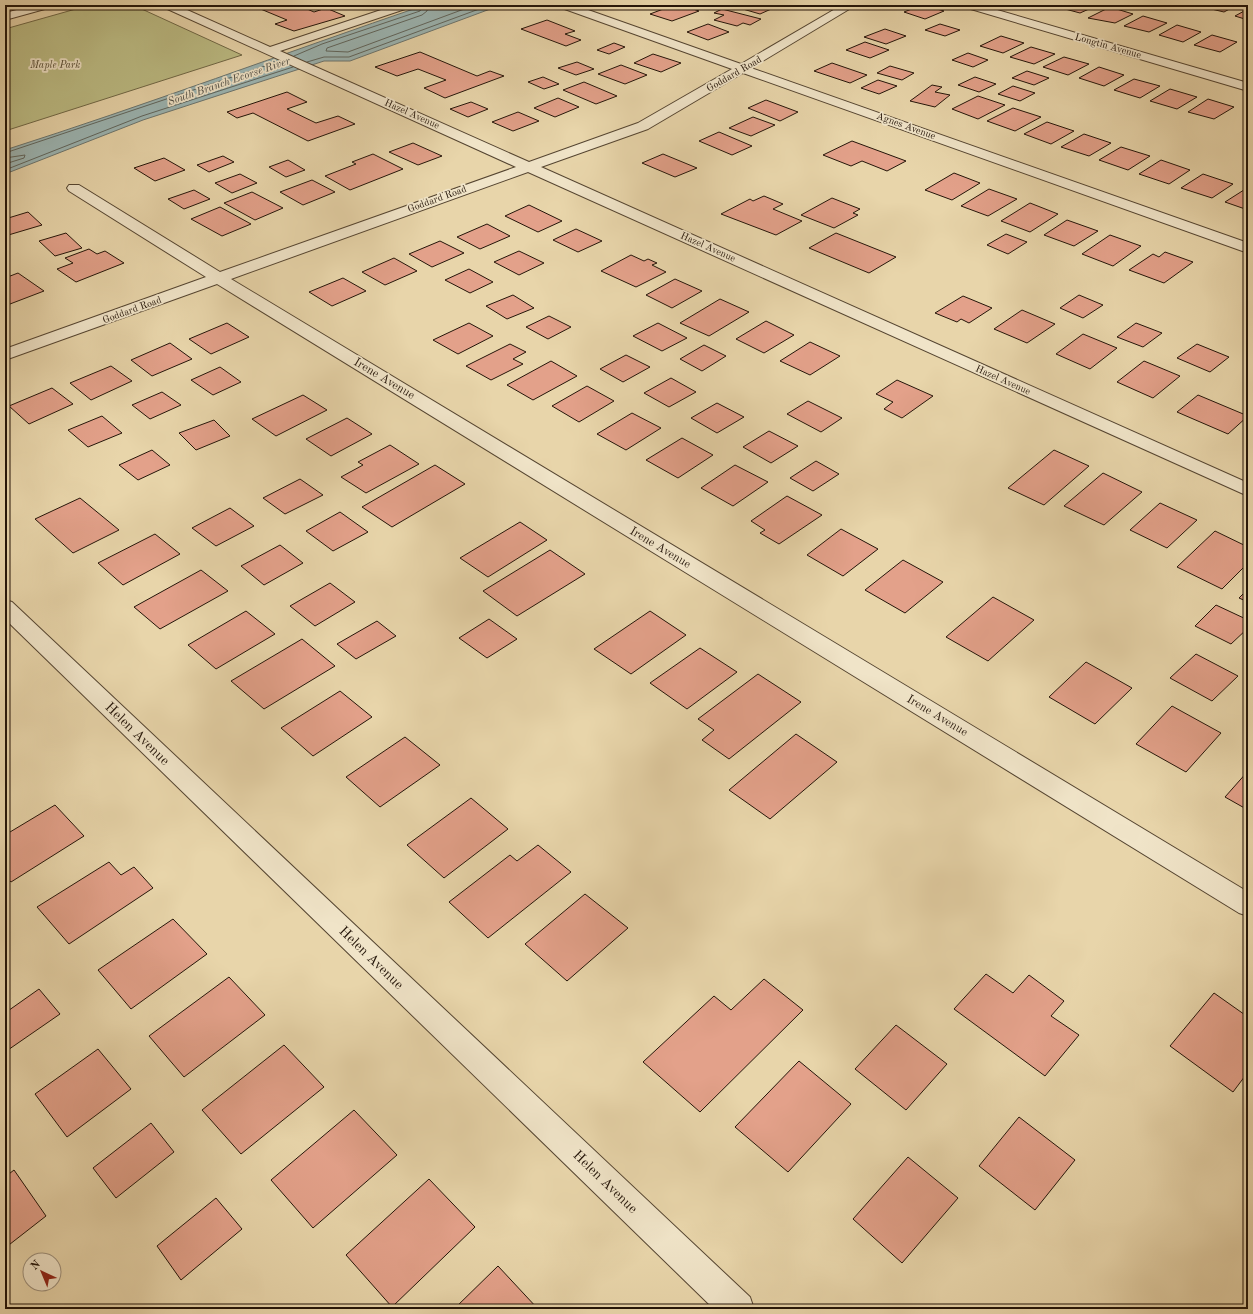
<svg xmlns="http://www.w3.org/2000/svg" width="1253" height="1314" viewBox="0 0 1253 1314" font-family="'Old Standard TT',serif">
  <rect width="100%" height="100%" fill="#e8d5aa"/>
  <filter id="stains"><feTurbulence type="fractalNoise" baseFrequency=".005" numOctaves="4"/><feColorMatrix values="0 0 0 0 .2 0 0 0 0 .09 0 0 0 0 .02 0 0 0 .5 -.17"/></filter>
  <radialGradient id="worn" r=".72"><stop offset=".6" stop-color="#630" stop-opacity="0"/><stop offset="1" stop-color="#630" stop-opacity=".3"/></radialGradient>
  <path fill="#bcbc84" stroke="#706846" d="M90,5H133L242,55L5,131V29Z"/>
  <path fill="#9cb6b4" stroke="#6c7670" d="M425,5H501L350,61H324L143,120L5,174V150C146,105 285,53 425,5Z"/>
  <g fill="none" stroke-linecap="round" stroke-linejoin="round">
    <path stroke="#60665e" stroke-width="1" d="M428,5L427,11L422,15L327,48L326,51L348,52L475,5
      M294,56L322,44L420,11L423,5
      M307,62L324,57H349L490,5
      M5,153L280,61
      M5,158L25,155L24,158L5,164
      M5,170L142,116L293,67"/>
  </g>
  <path fill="#e3a18a" stroke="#241509" d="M251,5H298L314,12L326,8L345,16L294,31L275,24L287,20Z
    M674,5H681L699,11L672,21L650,14Z
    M729,5H774L778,6L760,14Z
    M922,5H923L944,11L925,19L904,12Z
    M1056,5H1098L1080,13L1054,6Z
    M1206,5H1230L1235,6L1224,12L1203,7Z
    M1110,7L1133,14L1115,23L1088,18Z
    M722,9L761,19L750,25L743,23L737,26L714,20L724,15L714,13Z
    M1246,10H1248V20L1235,16Z
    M1143,16L1167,23L1149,32L1124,26Z
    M547,20L575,31L565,34L581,40L566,46L521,29Z
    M708,24L729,32L708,40L687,32Z
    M940,24L960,30L945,36L925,30Z
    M1177,25L1201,32L1183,42L1159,35Z
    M885,29L906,36L886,44L864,37Z
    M1212,35L1237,42L1220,52L1194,45Z
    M1001,36L1024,43L1003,53L980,46Z
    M865,42L889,50L870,58L846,50Z
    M614,43L625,47L609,54L597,50Z
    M1031,47L1055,54L1034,64L1010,57Z
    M420,52L477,76L490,71L504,76L445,98L424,88L446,80L418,69L397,76L375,67Z
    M968,53L988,60L973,67L952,60Z
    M653,54L681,63L661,72L634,63Z
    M1064,57L1089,64L1068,75L1043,67Z
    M577,62L594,69L576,75L558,68Z
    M832,63L867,75L850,83L814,71Z
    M621,65L647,75L625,84L598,74Z
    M890,66L914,73L902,80L877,73Z
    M1099,67L1124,75L1104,86L1079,78Z
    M1027,71L1049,78L1034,85L1012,78Z
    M543,77L559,84L544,89L528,82Z
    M975,77L996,84L979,92L958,85Z
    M1134,79L1160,86L1140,98L1114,90Z
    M878,80L897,86L879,94L861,88Z
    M584,82L617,96L596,104L563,90Z
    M932,85L942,87L935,92L950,95L935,107L910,101Z
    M1013,86L1035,93L1020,101L998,94Z
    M1170,89L1197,97L1177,109L1150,101Z
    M287,92L307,102L287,109L316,123L338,116L355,124L308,141L253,113L237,118L227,112Z
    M978,96L1005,105L978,119L952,109Z
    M558,98L579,107L555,117L534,108Z
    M1208,99L1234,107L1214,119L1188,112Z
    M766,100L798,112L780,121L748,108Z
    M471,102L488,109L468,117L450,109Z
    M1013,108L1041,117L1015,131L987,121Z
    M518,112L539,121L513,131L492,122Z
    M753,117L775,125L751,136L729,128Z
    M1047,122L1074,131L1051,144L1024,134Z
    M719,132L752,146L732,155L699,141Z
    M1084,134L1111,143L1089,156L1061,147Z
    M852,141L906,161L887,171L862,161L851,166L823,155Z
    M413,143L442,156L418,165L389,152Z
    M1121,147L1150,156L1128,170L1099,160Z
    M373,154L403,169L350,190L325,176L356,164L352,162Z
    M663,154L697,168L675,177L642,163Z
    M223,156L234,162L209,172L197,165Z
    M164,158L185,170L155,181L134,168Z
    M288,160L305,170L286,177L269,167Z
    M1161,160L1190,170L1169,184L1139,174Z
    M954,173L980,183L952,200L925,190Z
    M240,174L257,183L232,193L215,183Z
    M1203,174L1233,184L1212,198L1181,188Z
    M312,180L335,192L303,205L280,192Z
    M1247,188L1248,210L1225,202Z
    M989,189L1017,199L988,216L961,206Z
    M194,190L210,199L184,209L168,199Z
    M252,192L283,208L255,220L224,203Z
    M764,196L783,204L773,209L802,221L776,235L721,214L750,199L753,201Z
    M832,198L860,209L853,213L858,215L834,228L801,215Z
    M1030,203L1058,214L1030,232L1001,221Z
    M529,205L562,221L538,232L505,216Z
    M220,207L251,224L222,236L191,219Z
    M28,212L42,225L5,236V219Z
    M1067,220L1098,231L1074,246L1044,235Z
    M487,224L510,236L480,249L457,237Z
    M576,229L602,241L578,252L553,240Z
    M66,233L82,248L55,256L39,241Z
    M836,233L896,257L869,273L809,248Z
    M1006,234L1027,242L1008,254L987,245Z
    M1110,235L1141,246L1113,266L1082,254Z
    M440,241L464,253L432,267L409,254Z
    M89,249L97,254L105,251L124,263L76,282L57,269L73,263L65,258Z
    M519,251L544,263L519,275L494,262Z
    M1165,252L1193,262L1164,283L1129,270L1153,254L1159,257Z
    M631,255L644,261L648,259L657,263L652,265L666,272L636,287L601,271Z
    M394,258L417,271L385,285L362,272Z
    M469,269L493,282L470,293L445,280Z
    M18,273L44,291L10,304L5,301V278Z
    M343,278L366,291L332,306L309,292Z
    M675,279L702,291L672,308L646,295Z
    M513,295L534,308L507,319L486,306Z
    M1079,295L1103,305L1083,318L1060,308Z
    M963,296L992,308L969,323L961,319L957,322L935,313Z
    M720,299L749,312L709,336L680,323Z
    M1022,310L1055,324L1027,343L994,329Z
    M549,316L571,327L548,339L526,327Z
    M766,321L794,335L764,353L736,339Z
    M227,323L249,337L211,354L189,339Z
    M469,323L493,336L458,354L433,340Z
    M658,323L687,338L662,351L633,336Z
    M1136,323L1162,333L1143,347L1117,337Z
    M1083,334L1117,348L1090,369L1056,354Z
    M810,342L840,356L810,375L780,361Z
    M170,343L192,359L152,376L131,360Z
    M510,344L526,352L513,359L523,364L491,380L466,366Z
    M1197,344L1229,357L1210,372L1177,358Z
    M704,345L726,356L702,371L680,359Z
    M626,355L650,367L623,382L600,369Z
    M551,361L577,376L533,400L507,385Z
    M1144,361L1180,376L1153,398L1117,382Z
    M111,366L132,381L91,400L70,383Z
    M220,367L241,382L213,395L191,380Z
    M671,378L696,392L669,407L644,393Z
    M897,380L933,396L902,418L884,409L893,402L876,394Z
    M587,386L614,401L579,422L552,406Z
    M52,388L73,404L29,424L9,406Z
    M162,392L181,405L150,419L132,405Z
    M303,395L327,410L276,436L252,419Z
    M1198,395L1248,416L1228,434L1177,412Z
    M808,401L842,418L821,432L787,414Z
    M717,403L744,417L717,433L691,418Z
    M632,413L661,428L626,450L597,434Z
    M102,416L122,433L88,447L68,430Z
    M347,418L372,434L331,456L306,439Z
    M214,420L230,436L196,450L179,433Z
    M769,431L798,446L771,463L743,447Z
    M682,438L713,455L678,478L646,460Z
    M390,445L419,464L366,493L341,477L363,465L358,462Z
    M152,450L170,465L138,480L119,465Z
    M1054,450L1089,466L1044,505L1008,488Z
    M816,461L839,474L813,491L790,478Z
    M435,465L465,484L392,527L362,507Z
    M735,465L768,482L733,506L701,488Z
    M1103,473L1142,492L1104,525L1064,506Z
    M300,479L323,495L285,514L263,498Z
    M787,496L822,515L779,544L760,533L765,530L751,521Z
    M80,498L119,530L73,553L35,519Z
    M1160,503L1197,520L1167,548L1130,530Z
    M230,508L254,526L216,546L192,528Z
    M340,512L368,532L333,551L306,531Z
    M520,522L547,540L488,577L460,558Z
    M841,529L878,549L843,576L807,555Z
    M1215,531L1248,547V563L1222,589L1177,567Z
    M155,534L180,554L123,585L98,563Z
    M280,545L303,563L264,585L241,566Z
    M550,550L585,574L517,616L483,591Z
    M903,560L943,582L905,613L865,590Z
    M201,570L228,591L160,629L134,607Z
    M330,583L355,602L315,626L290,606Z
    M1248,589V602L1239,598Z
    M993,597L1034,620L988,661L946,637Z
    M1216,605L1248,620V628L1231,644L1195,626Z
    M246,611L275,634L216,669L188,645Z
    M650,611L686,635L631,674L594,649Z
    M489,619L517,639L487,658L459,638Z
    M377,621L396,636L356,659L337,644Z
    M302,639L335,666L264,709L231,681Z
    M700,648L737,672L687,709L650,683Z
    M1196,654L1238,676L1212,701L1170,678Z
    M1086,662L1132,688L1095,724L1049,697Z
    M758,674L801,702L729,759L702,740L714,730L698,719Z
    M340,691L372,717L313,756L281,728Z
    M1172,706L1221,733L1186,772L1136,744Z
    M796,734L837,762L770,819L729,790Z
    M405,737L440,765L380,807L346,777Z
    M1248,771V810L1225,797Z
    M471,798L508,829L444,878L407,845Z
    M55,805L84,836L11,882L5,876V835Z
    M538,845L571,872L488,938L449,902L510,855L517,861Z
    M109,862L121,875L134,867L153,888L69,944L37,907Z
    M585,894L628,928L567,981L525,944Z
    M173,919L207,954L131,1009L98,970Z
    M986,974L1013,993L1029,975L1064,1001L1051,1016L1079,1035L1045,1076L954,1009Z
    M229,977L265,1015L184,1077L149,1036Z
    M764,979L803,1010L700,1112L643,1062L714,996L731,1010Z
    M39,989L60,1014L5,1052V1013Z
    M1214,993L1248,1017V1072L1233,1092L1170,1046Z
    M896,1025L947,1064L906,1110L855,1069Z
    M284,1045L324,1087L241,1154L202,1110Z
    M98,1049L131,1089L67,1137L35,1094Z
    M799,1061L851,1104L788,1172L735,1127Z
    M354,1110L397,1155L313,1228L271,1180Z
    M1019,1117L1075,1160L1035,1210L979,1166Z
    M151,1123L174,1152L116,1198L93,1168Z
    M908,1157L958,1198L902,1263L853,1219Z
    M14,1170L46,1216L5,1248V1177Z
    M429,1179L475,1227L392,1307L346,1255Z
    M216,1198L242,1229L181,1280L157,1246Z
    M498,1266L538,1309H454Z"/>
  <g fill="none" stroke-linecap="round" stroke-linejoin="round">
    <defs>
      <path id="minor" d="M36,5H54L52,7L5,20V13Z
        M161,5H176L270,47L396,5H413L411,7L280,51L529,162L638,123L732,69L559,7L557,5H574L741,64L842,5H856L751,68L1248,243V253L743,73L648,129L541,167L1248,483V496L528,172L231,279L1248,892V916L1239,913L217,284L5,360V349L206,277L69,191L67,188L69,185H79L220,272L516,167L163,7Z
        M962,5H980L1248,83V91L964,7Z
        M1236,5H1248V9L1238,7Z
        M5,600L12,602L750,1297L754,1309H714L5,619Z"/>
    </defs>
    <use href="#minor" stroke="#554531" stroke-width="2"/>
    <use href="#minor" fill="#f0e4c8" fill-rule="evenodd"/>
  </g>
  <g text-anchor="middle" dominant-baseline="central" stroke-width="3.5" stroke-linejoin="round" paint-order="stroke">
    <g font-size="10" fill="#241509" stroke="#f0e4c8">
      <text transform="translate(1108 46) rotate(16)">Longtin Avenue</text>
      <text transform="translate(734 74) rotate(-30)">Goddard Road</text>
      <text transform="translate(412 114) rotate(24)">Hazel Avenue</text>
      <text transform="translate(906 126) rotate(20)">Agnes Avenue</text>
      <text transform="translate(437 199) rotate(-20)">Goddard Road</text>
      <text transform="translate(708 247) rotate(24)">Hazel Avenue</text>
      <text transform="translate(132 310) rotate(-20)">Goddard Road</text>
      <text transform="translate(1003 380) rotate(24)">Hazel Avenue</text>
    </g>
    <g font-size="10" font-style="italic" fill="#52472e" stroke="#f0e4c8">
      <text x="55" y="65">Maple Park</text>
    </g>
    <g font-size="11" font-style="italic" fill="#4e4d45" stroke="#f0e4c8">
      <text transform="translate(229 82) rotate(-19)">South Branch Ecorse River</text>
    </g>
    <g font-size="12" fill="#241509" stroke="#f0e4c8">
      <text transform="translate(384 379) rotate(31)">Irene Avenue</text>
      <text transform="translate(660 548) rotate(31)">Irene Avenue</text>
      <text transform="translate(937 716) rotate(31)">Irene Avenue</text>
    </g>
    <g font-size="14" fill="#241509" stroke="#f0e4c8">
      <text transform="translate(137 734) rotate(44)">Helen Avenue</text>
      <text transform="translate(371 958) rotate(44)">Helen Avenue</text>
      <text transform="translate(605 1182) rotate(44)">Helen Avenue</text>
    </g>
  </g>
  <rect width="1253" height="1314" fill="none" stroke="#e8d5aa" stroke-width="20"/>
  <rect x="6" y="6" width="1241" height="1302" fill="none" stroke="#241509" stroke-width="2"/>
  <rect x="10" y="10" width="1233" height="1294" fill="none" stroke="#241509"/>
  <g transform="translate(42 1272) rotate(316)"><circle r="19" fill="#f0e4c8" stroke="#9e917c"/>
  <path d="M0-3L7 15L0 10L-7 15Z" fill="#8f2418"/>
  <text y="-6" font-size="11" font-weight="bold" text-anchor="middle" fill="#241509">N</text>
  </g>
  <rect width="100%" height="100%" filter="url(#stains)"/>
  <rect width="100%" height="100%" fill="url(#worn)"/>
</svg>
